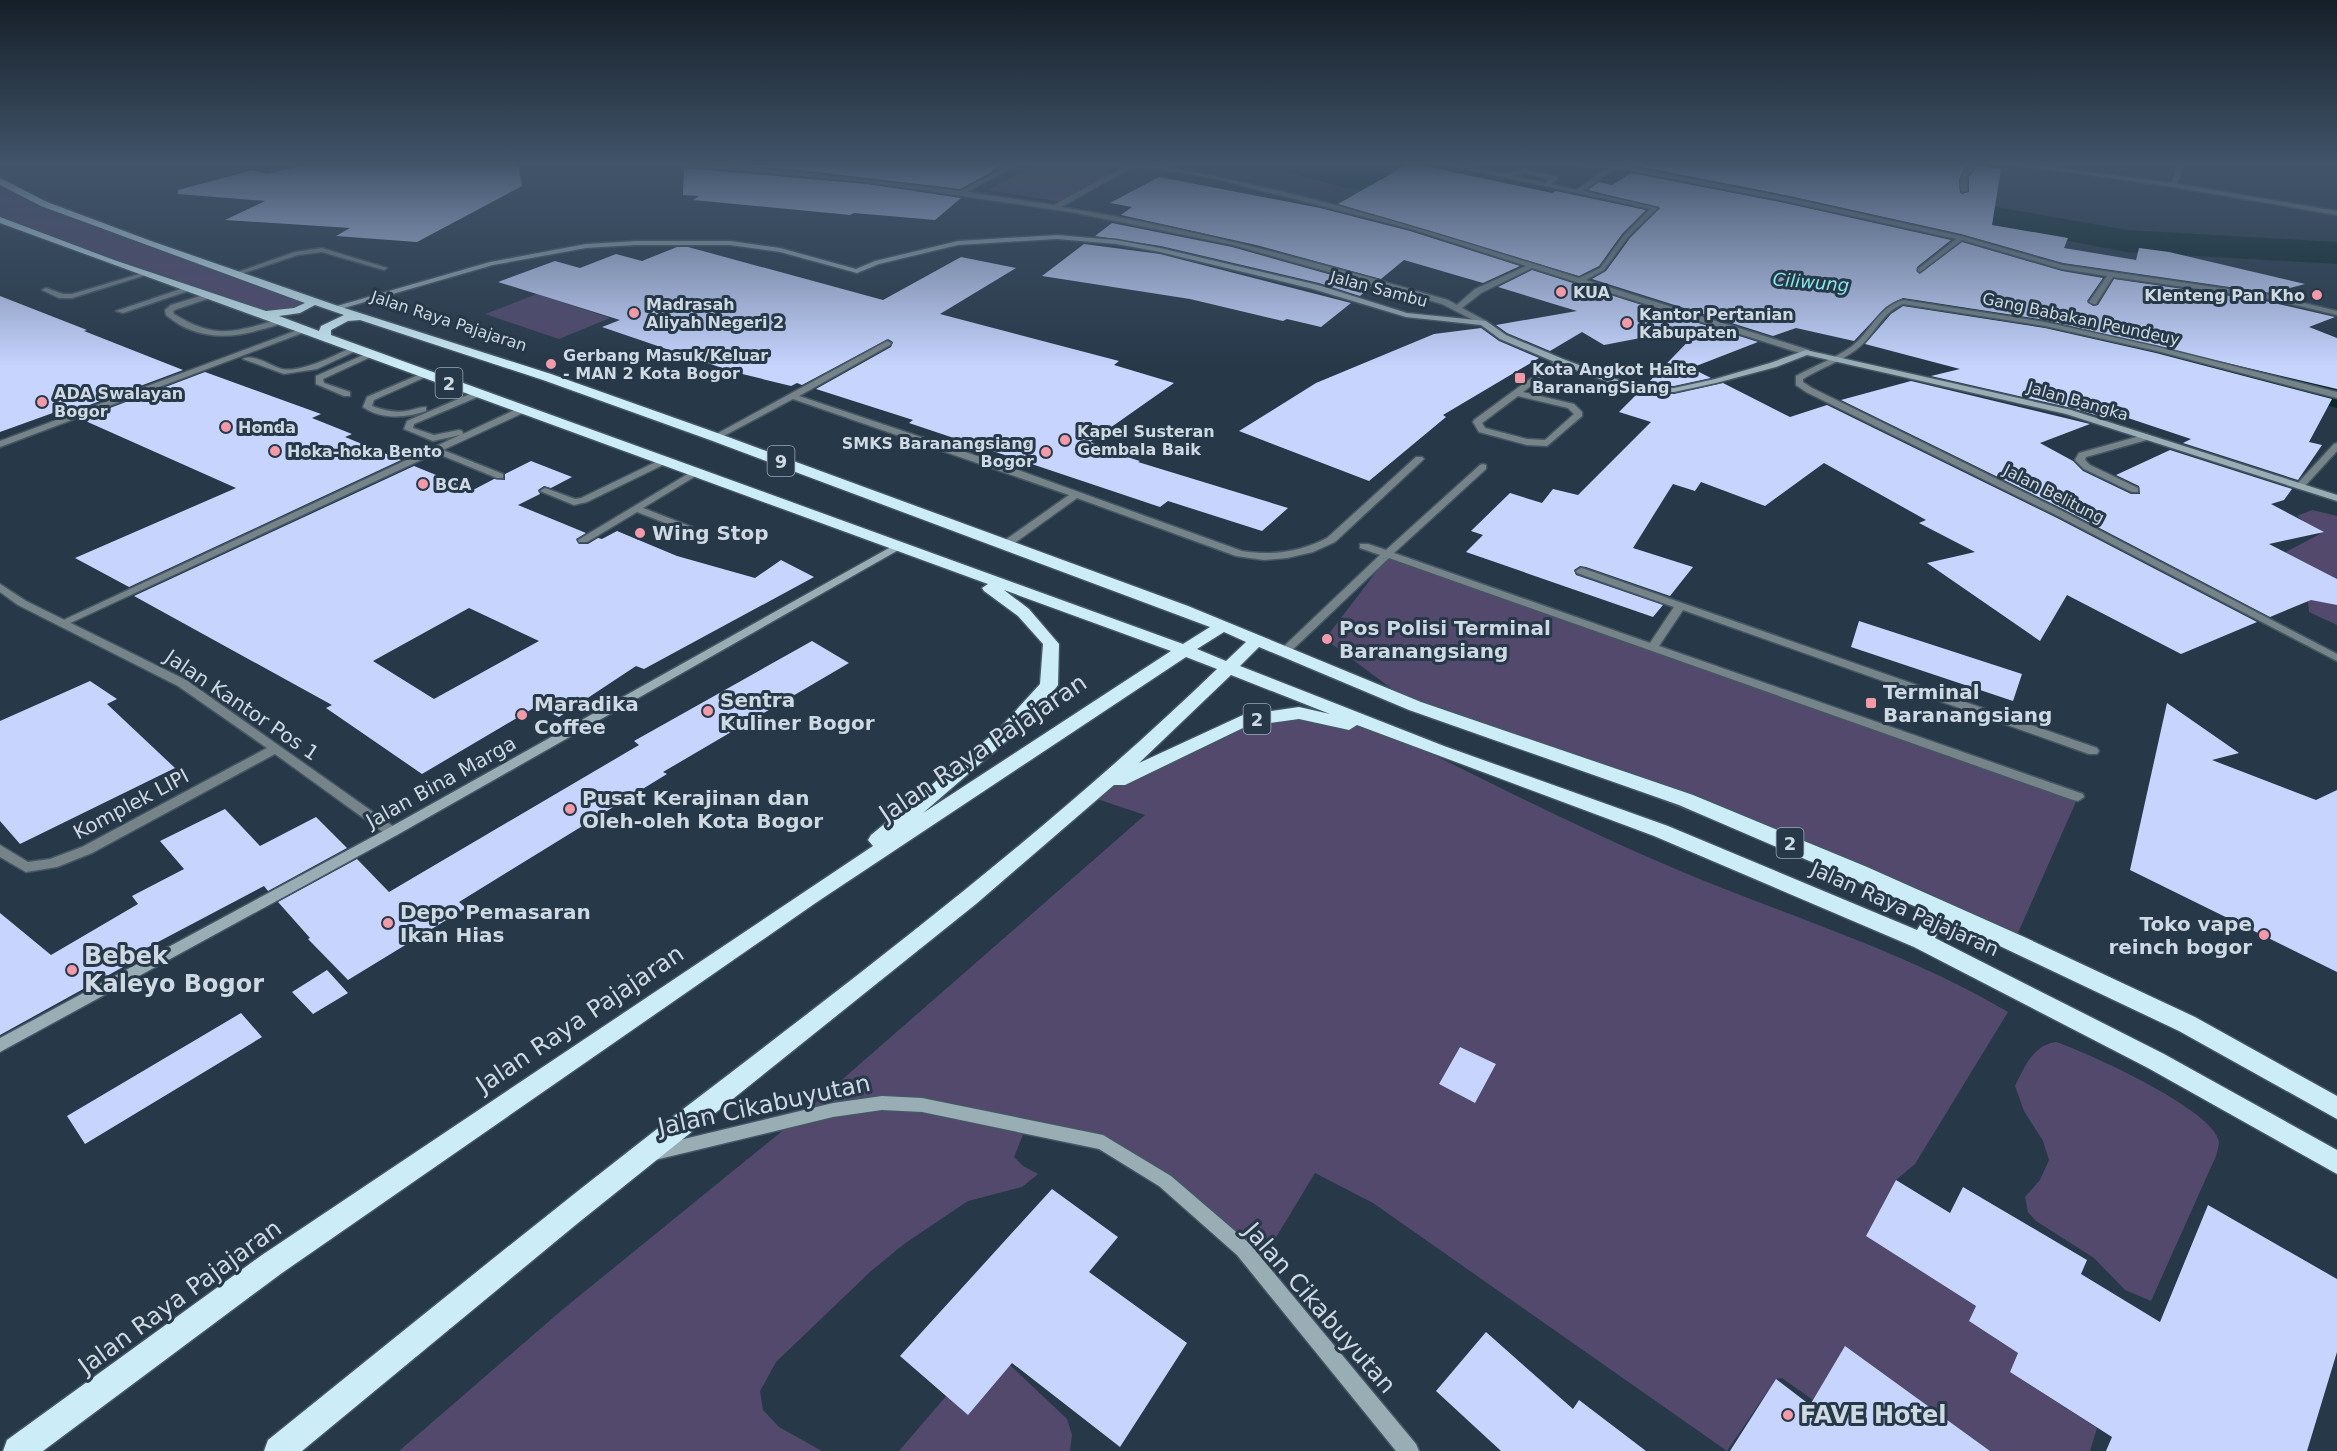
<svg xmlns="http://www.w3.org/2000/svg" width="2337" height="1451" viewBox="0 0 2337 1451" font-family="'DejaVu Sans',sans-serif">
  <rect width="100%" height="100%" fill="#273949"/>
  <path fill="#52496d" fill-rule="evenodd" d="M1038,163H1127L1063,202L988,190Z
    M0,181L44,204L310,299L296,311L261,314L0,220Z
    M537,294L610,318L559,339L485,314Z
    M2312,510L2337,516V625L2309,612L2307,591L2271,560L2320,534L2297,516Z
    M1389,555L2078,797L2014,942L1941,908L1415,706L1325,639Z
    M1299,713L1346,723L1437,750L1434,755C1514,795 1595,835 1678,870C1787,916 1905,951 2008,1012L1915,1164L1896,1180L1866,1236L1976,1306L1969,1321L2018,1353L2010,1372L2097,1428L2090,1451H1990L1845,1347L1813,1400L1782,1378L1776,1379L1727,1451L1373,1203L1315,1173L1258,1267L1244,1248L1103,1142L1027,1125L1014,1157L1023,1166L1038,1174L1022,1187L968,1201L904,1244L871,1271L776,1362L760,1391L763,1410L779,1427L822,1451H399L562,1310L797,1119L1145,815L1088,796L1243,721ZM1460,1047L1496,1064L1475,1103L1439,1084Z
    M2056,1042C2086,1052 2215,1110 2219,1142C2219,1146 2217,1152 2216,1156L2151,1301L2125,1290L2094,1258L2036,1221L2028,1212L2025,1197L2040,1180L2049,1160L2043,1141L2024,1111L2015,1086C2024,1068 2033,1045 2056,1042Z
    M995,1351L1067,1419L1072,1435L1070,1451H899L983,1353Z"/>
  <g fill="none" stroke-linecap="round" stroke-linejoin="round">
    <path fill="#082728" fill-rule="evenodd" d="M1276,163H1327L1384,172L1535,217L1719,262L1725,270L1719,278L1705,282L1510,233L1380,192L1342,187L1281,170Z
      M1901,190L2127,230L2337,242V264L2127,252L1889,207L1884,200L1889,193Z
      M1884,275L1931,291L2153,333L2337,380V408L2149,358L1911,311L1880,302L1870,296L1864,287L1870,278Z"/>
  </g>
  <path fill="#c6d4fe" fill-rule="evenodd" d="M315,163H518L522,186L417,242L336,236L350,228L225,220L265,201L178,194V190L253,170L266,174Z
    M703,163H1002L990,173L960,189L799,170Z
    M1410,163L1552,193L1556,191L1646,210L1622,234L1599,266L1579,276L1338,204Z
    M1650,163H1959L1967,164L1959,180L1960,193L1962,194L1969,192V177L1977,166L2001,169L1992,225L2068,238L2064,248L2136,260L2139,248L2169,252L2305,284L2271,293L2063,263L1961,234L1785,195L1642,167Z
    M684,168L867,184L961,198L935,220L854,213L850,215L693,200L699,196L683,195Z
    M1631,173L1785,203L1951,240L1917,267L1919,274L1962,242L2062,271L2103,278L2087,301L2093,306L2098,305L2114,279L2265,301L2335,317L2309,327L2337,338V389L2045,320L1903,298L1886,307L1854,341L1796,328L1773,336L1592,279L1606,271L1630,238L1660,208L1588,190L1599,182L1612,185Z
    M1159,177L1320,208L1410,231L1520,266L1483,283L1404,260L1381,279L1256,245L1121,215L1132,207L1110,203Z
    M1112,223L1232,247L1371,286L1360,296L1319,283L1161,246L1095,236Z
    M1084,244L1160,254L1351,303L1321,327L1287,319L1283,321L1190,299L1042,276Z
    M677,247H688L883,300L961,257L1016,268L940,314L1119,361L1114,365L1174,383L1090,442L1107,447L1104,450L1140,461L1138,462L1288,508L1262,531L1168,501L1160,507L909,423L913,420L816,389L891,347L893,342L888,339L802,385L797,383L791,386L734,372L602,327L620,320L498,282L555,261L580,268L616,254L642,261Z
    M1532,270L1758,342L1691,368L1711,378L1674,386L1646,385L1703,326L1604,345L1582,332L1550,351L1507,333L1496,325L1577,311L1498,287Z
    M0,296L87,330L84,331L183,370L68,413L61,410L0,432Z
    M1903,306L2045,328L2156,353L2332,399L2309,442L2322,445L2298,480L2183,443L2191,439L2116,414L2105,418L2072,408L1931,376L1960,369L1865,344L1891,314Z
    M1481,328L1499,341L1539,358L1443,415L1446,417L1369,481L1239,431L1316,383L1434,334Z
    M205,372L321,414L312,418L352,434L345,437L401,460L129,587L75,558L236,488L81,419Z
    M1911,381L2090,424L2040,443L2073,461L2083,471L2131,494H2140L2139,486L2116,475L2170,450L2292,489L2284,500L2271,504L2324,532L2269,544L2337,579V605L2311,600L2270,617L2065,510L1841,400Z
    M1723,383L1790,417L1827,405L2057,518L2257,622L2181,654L2067,595L2040,641L1927,563L1975,552L1919,523L1926,520L1824,463L1765,506L1701,482L1695,491L1673,484L1633,548L1693,567L1670,596L1586,567L1580,566L1574,570L1576,575L1663,605L1653,617L1466,552L1483,535L1471,531L1510,493L1542,503L1553,489L1578,495L1651,422L1619,412L1639,392L1674,394Z
    M531,461L572,477L551,488L544,486L538,490L540,494L518,505L586,533L576,539L579,544H588L598,538L602,539L617,531L677,556L755,578L781,560L814,577L644,669L636,666L559,717L537,706L422,774L326,708L332,705L134,596L414,466L473,490L494,479L505,480V474ZM469,608L539,641L434,699L373,661Z
    M1859,621L2022,674L2013,701L1851,647Z
    M812,641L849,663L663,772L667,774L459,902L466,908L348,980L308,939L310,938L278,902L357,859L389,892L639,745L634,741Z
    M90,681L117,699L107,704L175,768L20,844L0,821V721Z
    M2167,703L2239,753L2212,760L2316,800L2337,790V972L2130,870Z
    M225,809L260,846L316,817L347,848L268,891L264,886L139,952L143,956L0,1035V913L51,955L138,904L132,896L184,869L160,841Z
    M327,970L348,993L313,1014L292,992Z
    M241,1013L262,1037L85,1144L67,1116Z
    M1460,1047L1496,1064L1475,1103L1439,1084Z
    M1896,1180L1950,1213L1963,1187L2087,1260L2081,1274L2160,1322L2208,1205L2337,1279V1352L2307,1451H2106L2112,1437L2010,1372L2018,1353L1969,1321L1976,1306L1866,1236Z
    M1052,1189L1118,1237L1089,1272L1187,1343L1120,1447L1012,1363L968,1415L900,1356Z
    M1486,1332L1573,1409L1579,1400L1646,1451H1501L1436,1391Z
    M1845,1346L1990,1451H1730L1776,1379L1810,1405Z"/>
  <g fill="none" stroke-linecap="round" stroke-linejoin="round">
    <defs>
      <path id="lane" d="M322,248L387,268L384,270L322,252L298,255L238,275L235,273L295,252Z
        M143,273L149,274L72,298H59L42,290L46,288L63,294H72Z
        M187,287L194,289L123,313L116,311Z
        M210,293L214,295L213,297L177,309L173,311L174,314C217,341 235,331 281,319L285,321C277,326 267,328 259,330C226,340 193,338 166,315L165,310L171,305Z
        M303,328L310,330L0,447V441Z
        M887,341L891,343L890,345L799,396L1004,465L1242,551C1273,556 1300,552 1327,538L1416,457H1422L1424,459L1335,542L1313,552L1287,558L1264,560L1236,556L1077,498L1009,547H1001V543L1069,495L793,399L718,439L715,440L711,437Z
        M353,347L360,349L317,369L284,374L243,359C253,353 271,366 282,369C302,373 335,355 353,347Z
        M370,352L377,354L323,379L324,383L350,392V396H344L316,384V376Z
        M1557,359L1564,361L1523,392L1574,404L1582,412V416L1547,446L1527,445L1479,432L1473,422L1474,420ZM1518,396L1568,408L1574,414L1545,440L1527,439L1485,428L1482,423Z
        M423,373L430,375L374,400L372,406C383,410 394,413 406,411C413,410 419,407 426,407V411C406,418 381,420 363,407L367,397Z
        M477,391L480,392V396L414,424L413,428L434,435L459,430L462,431L463,434L519,408H525V412L443,450L503,474V478H497L436,453L66,625L62,626L57,623L460,435L433,441L404,429L407,421Z
        M664,458L667,459V463L587,502L574,505L540,491L545,488L575,499L581,498Z
        M1483,464L1486,465V469L1394,553L1650,643L1674,607L1577,573L1576,571L1581,568L1585,569L2097,748L2099,751L2097,754H2089L1683,610L1659,646L2083,794L2084,797L2078,801L2073,800L1389,558L1288,654H1280L1278,652L1280,650L1380,555L1360,548V544H1368L1386,550L1480,465Z
        M696,469L699,470V474L643,508L692,527V531H686L637,512L587,542H579L578,540Z"/>
      <path id="street" d="M659,163H680L799,172L960,191L1014,163H1020L967,192L1054,205L1131,163H1142C1291,187 1435,233 1579,278L1600,268L1624,235L1650,209L1439,163H1448L1504,174L1525,169L1557,177V179L1551,184L1577,190L1608,167L1574,165L1571,163L1613,164L1618,163L1619,165L1785,197L1961,236L2063,265L2270,295L2337,311V315L2270,299L2113,277L2096,304H2093L2089,302L2107,276L2062,269L1962,240L1920,272L1918,271V269L1956,239L1785,201L1615,168L1583,191L1658,208L1628,237L1604,270L1586,280L1809,350V354H1803L1532,268L1481,293L1462,308L1486,321L1487,323L1483,325L1442,304L1425,299L1233,245L1071,212L867,182ZM1136,165L1212,178L1411,229L1526,266L1475,289L1457,305L1448,300C1320,263 1192,228 1061,207ZM1525,173L1550,179L1545,183L1512,176Z
        M1971,163H1977L1967,176V191L1962,192C1958,180 1963,172 1971,163Z
        M2006,163H2018L2172,183L2179,163H2185L2177,184L2337,211V215L2174,187Z
        M1903,300L2045,322L2158,347L2337,392V398L2157,351L2045,326L1903,304C1882,312 1874,336 1857,349C1840,362 1821,368 1803,379V382L1812,388L2064,512L2337,654V661L2058,516L1806,392L1796,385V376C1814,366 1834,359 1851,347C1871,332 1878,307 1903,300Z
        M2147,434L2151,437L2150,439L2086,457L2085,460L2090,465L2138,488V492H2132L2084,469L2075,460L2079,453Z
        M2337,443V451L2303,488H2297V484L2334,444Z
        M0,584L26,601L186,680L397,829L399,832L397,835H387L275,754L92,853L57,867L26,872L0,857V845L28,862L50,859L82,847L267,748L178,686L18,605L0,592Z"/>
      <path id="secondary" d="M1057,235L1116,240L1160,248L1318,285L1407,313L1486,321L1506,335L1563,359L1624,382L1650,388H1674L1715,379L1770,363L1806,350L2071,410L2337,495V501L2066,414L1807,355L1776,367L1716,383L1674,392H1650L1619,386L1557,363L1500,339L1481,325L1406,317L1313,289L1160,252L1116,244L1057,239L958,245L879,264L857,273L780,252L730,245H636L586,248L493,265L337,310L330,308L490,262L586,244L636,241H730L780,248L856,269L875,261L958,241Z
        M898,543L902,544V548L397,835L0,1052V1038L387,829Z
        M882,1096L922,1098L1103,1135L1171,1176L1249,1243L1416,1444L1419,1451H1396L1237,1255L1159,1186L1099,1149L922,1112L882,1110L833,1117L655,1160L649,1158L647,1153L649,1148L655,1146L833,1103Z"/>
      <path id="highway" d="M0,178L47,202L151,241L338,306L551,374L720,434L1188,606L1421,702L1693,795L1867,867L2022,936L2195,1017L2337,1096V1119L2179,1031L1945,920L1935,938L2164,1054L2337,1150V1174L2148,1068L1914,947L1654,836L1357,725L1349,730L1299,719L1247,726L1125,785H1114L976,904L578,1223L302,1451H264L268,1440C397,1336 526,1231 657,1129C849,982 1043,837 1217,669L1186,657L817,902L282,1273L43,1451H3L7,1440L262,1255L873,846L868,840L871,835L999,729L1040,684L1043,644L1018,616L984,591L982,588L988,584L0,223V217L114,260L266,311L294,308L305,303L41,206L0,185ZM315,305L344,315L321,326L319,331L279,316L300,313ZM360,320L543,380L710,440L1210,627L1183,644L331,335V330L348,321ZM1004,590L1171,651L923,813L1011,737L1055,689L1058,685L1059,644L1029,609ZM1224,632L1246,642L1226,661L1197,649ZM1259,647L1409,710L1679,805L1928,912L1917,930L1668,826L1444,746L1240,666ZM1231,675L1330,714L1299,707L1243,715L1139,763Z"/>
    </defs>
    <use href="#lane" stroke="#455665" stroke-width="3"/>
    <use href="#street" stroke="#455665" stroke-width="3"/>
    <use href="#secondary" stroke="#455665" stroke-width="3"/>
    <use href="#highway" stroke="#455665" stroke-width="3"/>
    <use href="#lane" fill="#768388" fill-rule="evenodd"/>
    <use href="#street" fill="#768388" fill-rule="evenodd"/>
    <use href="#secondary" fill="#99adb5" fill-rule="evenodd"/>
    <use href="#highway" fill="#ccecf7" fill-rule="evenodd"/>
  </g>
  <linearGradient id="sky" x2="0" y2="1"><stop stop-color="#151f28"/><stop offset="0.45" stop-color="#41546a"/><stop offset="1" stop-color="#41546a" stop-opacity="0"/></linearGradient>
  <rect width="2337" height="366" fill="url(#sky)"/>
  <g fill="#f39aa8" stroke="#273949" stroke-width="2">
    <circle cx="1561" cy="292" r="6"/>
    <circle cx="2317" cy="295" r="6"/>
    <circle cx="634" cy="313" r="6"/>
    <circle cx="1627" cy="323" r="6"/>
    <circle cx="551" cy="364" r="6"/>
    <rect x="1514" y="372" width="12" height="12" rx="3"/>
    <circle cx="42" cy="402" r="6"/>
    <circle cx="226" cy="427" r="6"/>
    <circle cx="1065" cy="440" r="6"/>
    <circle cx="275" cy="451" r="6"/>
    <circle cx="1046" cy="452" r="6"/>
    <circle cx="423" cy="484" r="6"/>
    <circle cx="640" cy="533" r="6"/>
    <circle cx="1327" cy="639" r="6"/>
    <rect x="1865" y="697" width="12" height="12" rx="3"/>
    <circle cx="708" cy="711" r="6"/>
    <circle cx="522" cy="715" r="6"/>
    <circle cx="570" cy="809" r="6"/>
    <circle cx="388" cy="923" r="6"/>
    <circle cx="2264" cy="935" r="6"/>
    <circle cx="72" cy="970" r="6"/>
    <circle cx="1788" cy="1415" r="6"/>
  </g>
  <g text-anchor="middle" dominant-baseline="central" stroke-width="6" stroke-linejoin="round" paint-order="stroke">
    <g font-size="16" fill="#ced9e3" stroke="#273949">
      <text transform="translate(1379 289) rotate(15)">Jalan Sambu</text>
      <text transform="translate(2081 319) rotate(12)">Gang Babakan Peundeuy</text>
      <text transform="translate(449 321) rotate(18)">Jalan Raya Pajajaran</text>
      <text transform="translate(2078 401) rotate(16)">Jalan Bangka</text>
      <text transform="translate(2054 494) rotate(27)">Jalan Belitung</text>
    </g>
    <g font-size="16" font-weight="bold" fill="#ced9e3" stroke="#273949" text-anchor="start">
      <text x="1573" y="292">KUA</text>
      <text x="2305" y="295" text-anchor="end">Klenteng Pan Kho</text>
      <text x="646" y="304">Madrasah<tspan x="646" dy="18">Aliyah Negeri 2</tspan></text>
      <text x="1639" y="314">Kantor Pertanian<tspan x="1639" dy="18">Kabupaten</tspan></text>
      <text x="563" y="355">Gerbang Masuk/Keluar<tspan x="563" dy="18">- MAN 2 Kota Bogor</tspan></text>
      <text x="1532" y="369">Kota Angkot Halte<tspan x="1532" dy="18">BaranangSiang</tspan></text>
      <text x="54" y="393">ADA Swalayan<tspan x="54" dy="18">Bogor</tspan></text>
      <text x="238" y="427">Honda</text>
      <text x="1077" y="431">Kapel Susteran<tspan x="1077" dy="18">Gembala Baik</tspan></text>
      <text x="1034" y="443" text-anchor="end">SMKS Baranangsiang<tspan x="1034" dy="18">Bogor</tspan></text>
      <text x="287" y="451">Hoka-hoka Bento</text>
      <text x="435" y="484">BCA</text>
    </g>
    <g font-size="18" font-style="italic" fill="#87e7e8" stroke="#273949">
      <text transform="translate(1811 282) rotate(5)">Ciliwung</text>
    </g>
    <g fill="#273949" stroke="#9ca9b5" stroke-width="1.5">
      <rect x="435.5" y="368" width="27" height="30" rx="4.5"/>
      <rect x="767.5" y="446" width="27" height="30" rx="4.5"/>
      <rect x="1243.5" y="704" width="27" height="30" rx="4.5"/>
      <rect x="1776.5" y="828" width="27" height="30" rx="4.5"/>
    </g>
    <g font-size="18" font-weight="bold" fill="#ced9e3">
      <text x="449" y="383">2</text>
      <text x="781" y="461">9</text>
      <text x="1257" y="719">2</text>
      <text x="1790" y="843">2</text>
    </g>
    <g font-size="20" font-weight="bold" fill="#ced9e3" stroke="#273949" text-anchor="start">
      <text x="652" y="533">Wing Stop</text>
      <text x="1339" y="628">Pos Polisi Terminal<tspan x="1339" dy="23">Baranangsiang</tspan></text>
      <text x="1883" y="692">Terminal<tspan x="1883" dy="23">Baranangsiang</tspan></text>
      <text x="720" y="700">Sentra<tspan x="720" dy="23">Kuliner Bogor</tspan></text>
      <text x="534" y="704">Maradika<tspan x="534" dy="23">Coffee</tspan></text>
      <text x="582" y="798">Pusat Kerajinan dan<tspan x="582" dy="23">Oleh-oleh Kota Bogor</tspan></text>
      <text x="400" y="912">Depo Pemasaran<tspan x="400" dy="23">Ikan Hias</tspan></text>
      <text x="2252" y="924" text-anchor="end">Toko vape<tspan x="2252" dy="23">reinch bogor</tspan></text>
    </g>
    <g font-size="20" fill="#ced9e3" stroke="#273949">
      <text transform="translate(242 705) rotate(34)">Jalan Kantor Pos 1</text>
      <text transform="translate(441 782) rotate(-29)">Jalan Bina Marga</text>
      <text transform="translate(131 804) rotate(-28)">Komplek LIPI</text>
      <text transform="translate(1905 909) rotate(24)">Jalan Raya Pajajaran</text>
    </g>
    <g font-size="24" fill="#ced9e3" stroke="#273949">
      <text transform="translate(983 748) rotate(-34)">Jalan Raya Pajajaran</text>
      <text transform="translate(580 1019) rotate(-34)">Jalan Raya Pajajaran</text>
      <text transform="translate(764 1105) rotate(-12)">Jalan Cikabuyutan</text>
      <text transform="translate(180 1297) rotate(-36)">Jalan Raya Pajajaran</text>
      <text transform="translate(1320 1308) rotate(49)">Jalan Cikabuyutan</text>
    </g>
    <g font-size="24" font-weight="bold" fill="#ced9e3" stroke="#273949" text-anchor="start">
      <text x="84" y="956">Bebek<tspan x="84" dy="28">Kaleyo Bogor</tspan></text>
      <text x="1800" y="1415">FAVE Hotel</text>
    </g>
  </g>
</svg>
